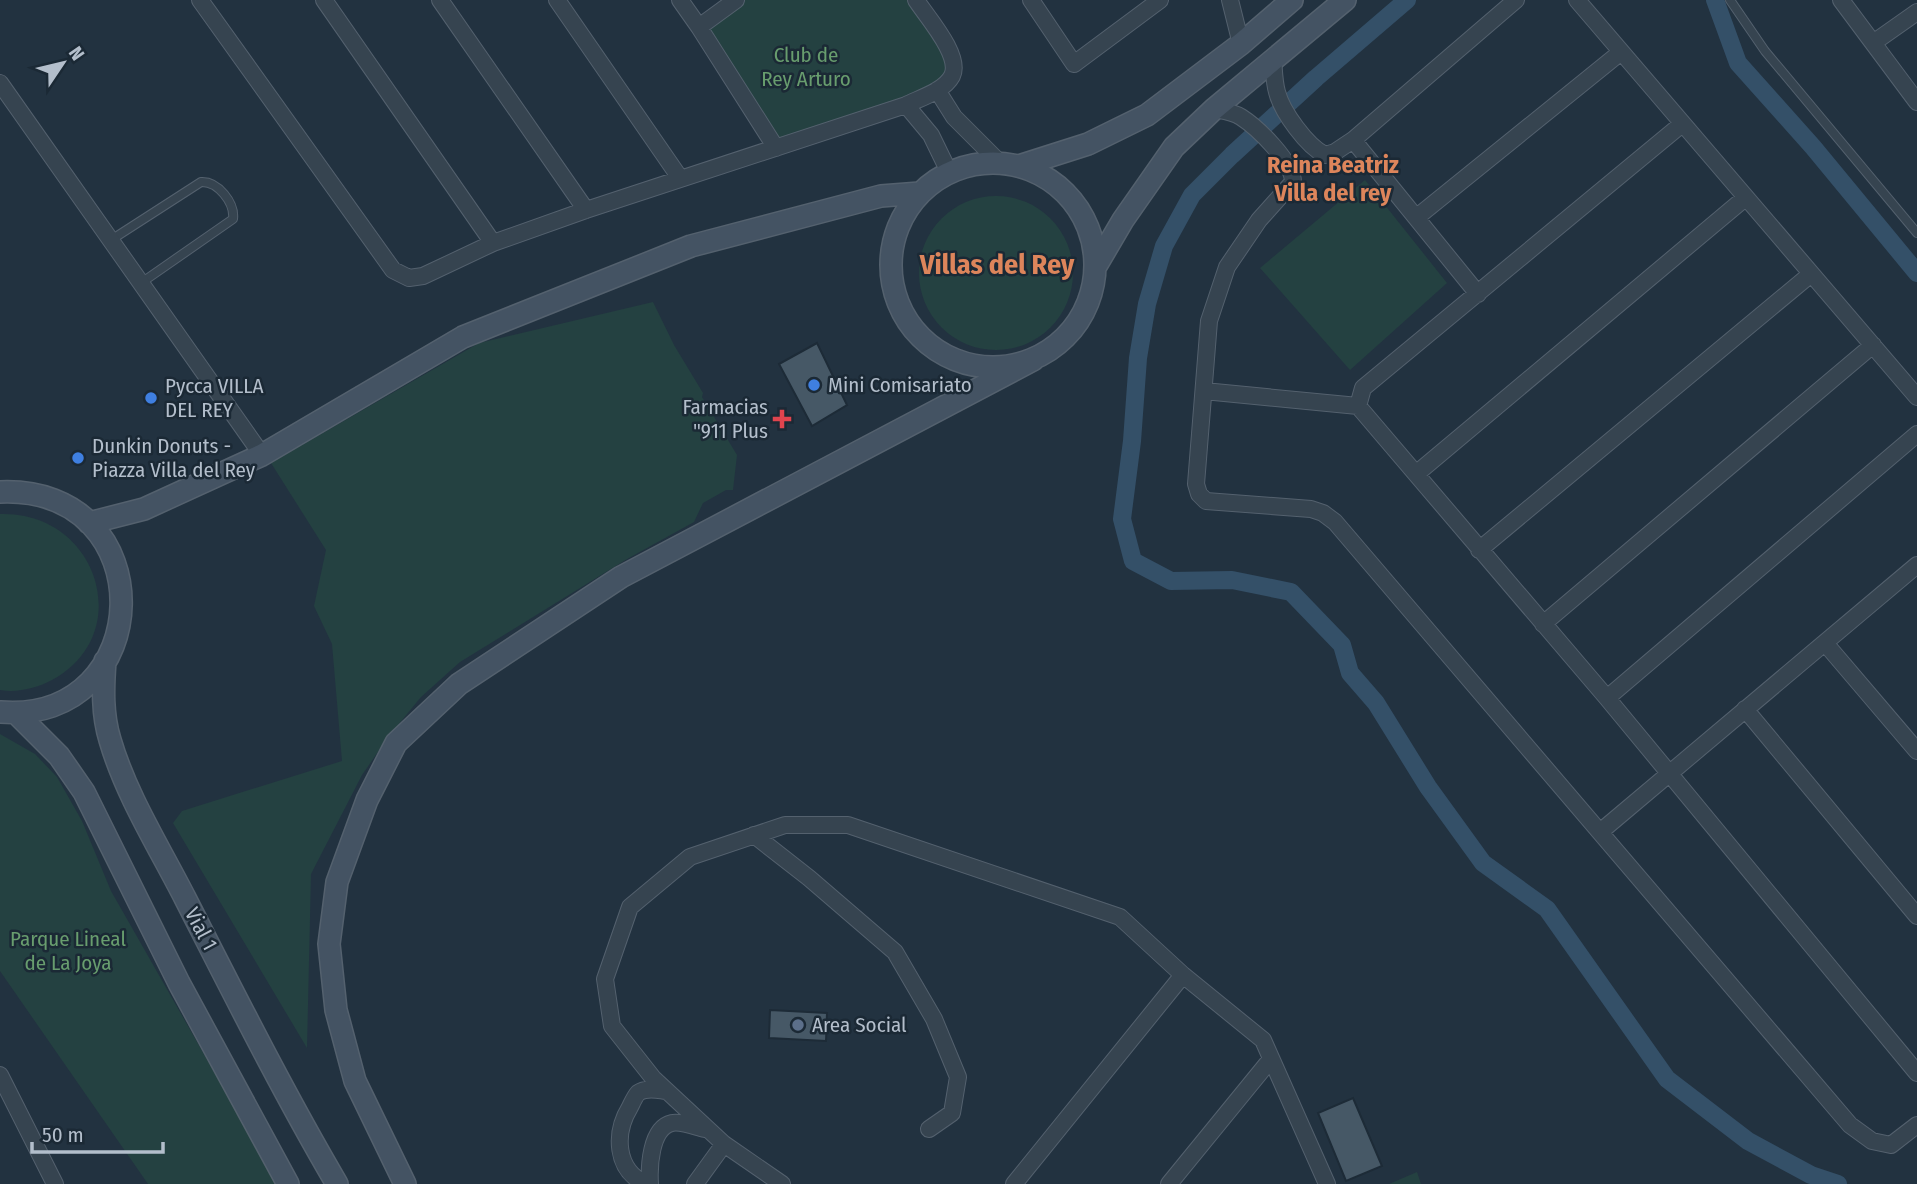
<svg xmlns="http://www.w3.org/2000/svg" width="1917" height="1184" viewBox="0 0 1917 1184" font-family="'Fira Sans Condensed',sans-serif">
  <rect width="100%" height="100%" fill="#223240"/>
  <path fill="#244141" d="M736,0H916L954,63L937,90L776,148L699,27Z
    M1365,180L1447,283L1350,370L1260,268Z
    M919 273a77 77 0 1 1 154 0a77 77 0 1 1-154 0Z
    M653,302L674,345L703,393L702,397L737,455L733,490H726L703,503L694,522L627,559L460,662L421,697L389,736L362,775L311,874L307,1048L173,823L182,811L342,761L332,644L314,606L326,550L271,463L479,343Z
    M0,514C98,511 137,634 52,680C37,688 18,693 0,690Z
    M0,734L35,754L57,777L82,821L111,891L278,1184H148L0,971Z
    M1417,1172L1421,1184H1389Z"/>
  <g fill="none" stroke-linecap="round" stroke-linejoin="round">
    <path stroke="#345068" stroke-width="18" d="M1407,0L1316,78L1232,155L1192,195L1164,246L1147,304L1138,358L1132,441L1122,519L1133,561L1171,581L1232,580L1291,592L1342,645L1350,673L1376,703L1428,787L1483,863L1547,909L1667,1079L1748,1141L1811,1175L1838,1184
      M1715,0L1738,63L1813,147L1917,273"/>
  </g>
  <path fill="#465866" stroke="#1d2b37" stroke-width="2" d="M817,343L847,405L812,426L779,364Z
    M770,1010L827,1013L826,1041L769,1038Z
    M1353,1098L1382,1166L1346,1181L1318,1113Z"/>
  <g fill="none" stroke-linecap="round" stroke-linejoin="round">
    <defs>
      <path id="lane" d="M1730,0L1765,51L1917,233
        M111,240L201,182C218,181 235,203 233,219L141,283"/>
      <path id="street" d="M200,0L393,270L409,278L423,276L493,243L586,210L906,105C920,98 944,91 952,76C962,56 927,17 916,0
        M324,0L493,243
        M440,0L586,210
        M557,0L680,178
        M680,0L699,27
        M736,0L699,27L776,148
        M1031,0L1074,64L1160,0
        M1230,0L1241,44
        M1577,0L1917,397
        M1841,0L1917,102
        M1873,43L1917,12
        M1273,58C1274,69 1274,82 1277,92C1282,112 1307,146 1325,155L1335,152L1353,140L1516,0
        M0,83L262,455
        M937,90L954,117L999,162
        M906,105L931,135L949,172
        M1214,109C1224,111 1233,112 1241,117C1258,128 1293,162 1293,182L1259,220L1227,267L1209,321L1196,484L1199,494L1206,501L1311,509L1323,513L1335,522L1850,1125L1872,1141L1891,1145L1917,1125
        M1353,140L1478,294
        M1417,217L1621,52
        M1204,391L1358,406L1363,388L1682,124
        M1358,406L1607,698L1917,1073
        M1416,474L1745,198
        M1479,550L1811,274
        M1543,624L1873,345
        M1825,643L1917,751
        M1607,698L1917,434
        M1745,709L1917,916
        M1600,832L1917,565
        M754,835L809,878L895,952L934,1019L958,1077L952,1113L929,1129
        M0,1075L55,1184
        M646,1184C615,1170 614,1133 630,1107C632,1103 635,1096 638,1093C646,1087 657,1090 666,1091
        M650,1184C649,1168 650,1128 672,1123C681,1121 696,1127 705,1129
        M695,1184L724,1144
        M782,1184L724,1144L653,1078L612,1026L605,979L630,907L690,857L785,825H848L1120,917L1183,975L1263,1040L1327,1184
        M1014,1184L1183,975
        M1169,1184L1271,1059"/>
      <path id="secondary" d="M891 265a102 102 0 1 1 204 0a102 102 0 1 1-204 0Z
        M1019,166L1088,144L1147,115L1241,44L1292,0
        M1096,266L1123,220L1174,147L1214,109L1345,0
        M0,492C165,485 158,725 0,712
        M89,523L144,509L262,455L463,337L691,246L881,196L920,193
        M105,661C103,688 102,714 110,740C126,795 159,847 185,898C234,994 283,1092 337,1184
        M16,713L59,756L84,792L179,983L288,1184
        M405,1184L355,1081L336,1010L329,944L337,882L367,800L396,743L459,684L621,577L1033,360"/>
    </defs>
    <use href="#lane" stroke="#54616e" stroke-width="10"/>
    <use href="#street" stroke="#54616e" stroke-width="18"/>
    <use href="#secondary" stroke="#54616e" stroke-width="24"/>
    <use href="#lane" stroke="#364450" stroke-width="8"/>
    <use href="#street" stroke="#364450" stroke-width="16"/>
    <use href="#secondary" stroke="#445363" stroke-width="21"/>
  </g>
  <g fill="#3f7fe0" stroke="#1b2935" stroke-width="2.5">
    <circle cx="814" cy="385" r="7"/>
    <circle cx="151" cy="398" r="7"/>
    <circle cx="78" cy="458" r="7"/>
  </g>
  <path fill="#e0444e" stroke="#1b2935" stroke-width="2.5" d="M778.5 408.5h7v7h7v7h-7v7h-7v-7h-7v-7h7z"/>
  <circle fill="#5c6f8a" stroke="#1b2935" stroke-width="2.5" cx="798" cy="1025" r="7"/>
  <g text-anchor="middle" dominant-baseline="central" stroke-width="5" stroke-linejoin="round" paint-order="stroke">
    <g font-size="21" fill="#689d6e" stroke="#1b2935">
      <text x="806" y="55">Club de<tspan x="806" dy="24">Rey Arturo</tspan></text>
      <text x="68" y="939">Parque Lineal<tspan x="68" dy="24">de La Joya</tspan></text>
    </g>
    <g font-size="21" fill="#b3becb" stroke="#1b2935" text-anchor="start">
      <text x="828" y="385">Mini Comisariato</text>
      <text x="165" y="386">Pycca VILLA<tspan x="165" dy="24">DEL REY</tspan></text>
      <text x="768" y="407" text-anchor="end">Farmacias<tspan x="768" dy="24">"911 Plus</tspan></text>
      <text x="92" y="446">Dunkin Donuts -<tspan x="92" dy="24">Piazza Villa del Rey</tspan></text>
      <text x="812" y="1025">Area Social</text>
    </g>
    <g font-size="21" fill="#b3becb" stroke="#1b2935">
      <text transform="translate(201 929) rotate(62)">Vial 1</text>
    </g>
    <g font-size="24" font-weight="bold" fill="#dd855b" stroke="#1b2935">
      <text x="1333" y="165">Reina Beatriz<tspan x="1333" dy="28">Villa del rey</tspan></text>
    </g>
    <g font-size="28" font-weight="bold" fill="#dd855b" stroke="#1b2935">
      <text x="997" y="264">Villas del Rey</text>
    </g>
  </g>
  <g transform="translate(63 63) rotate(55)" stroke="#1b2935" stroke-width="5" paint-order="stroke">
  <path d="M0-5L12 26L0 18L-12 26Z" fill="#b3becb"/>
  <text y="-10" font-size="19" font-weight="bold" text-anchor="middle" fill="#b3becb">N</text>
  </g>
  <path d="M32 1142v10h131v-10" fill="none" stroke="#b3becb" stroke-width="3.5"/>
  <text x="42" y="1142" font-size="21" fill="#b3becb" stroke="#1b2935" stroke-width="5" paint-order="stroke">50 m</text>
</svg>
